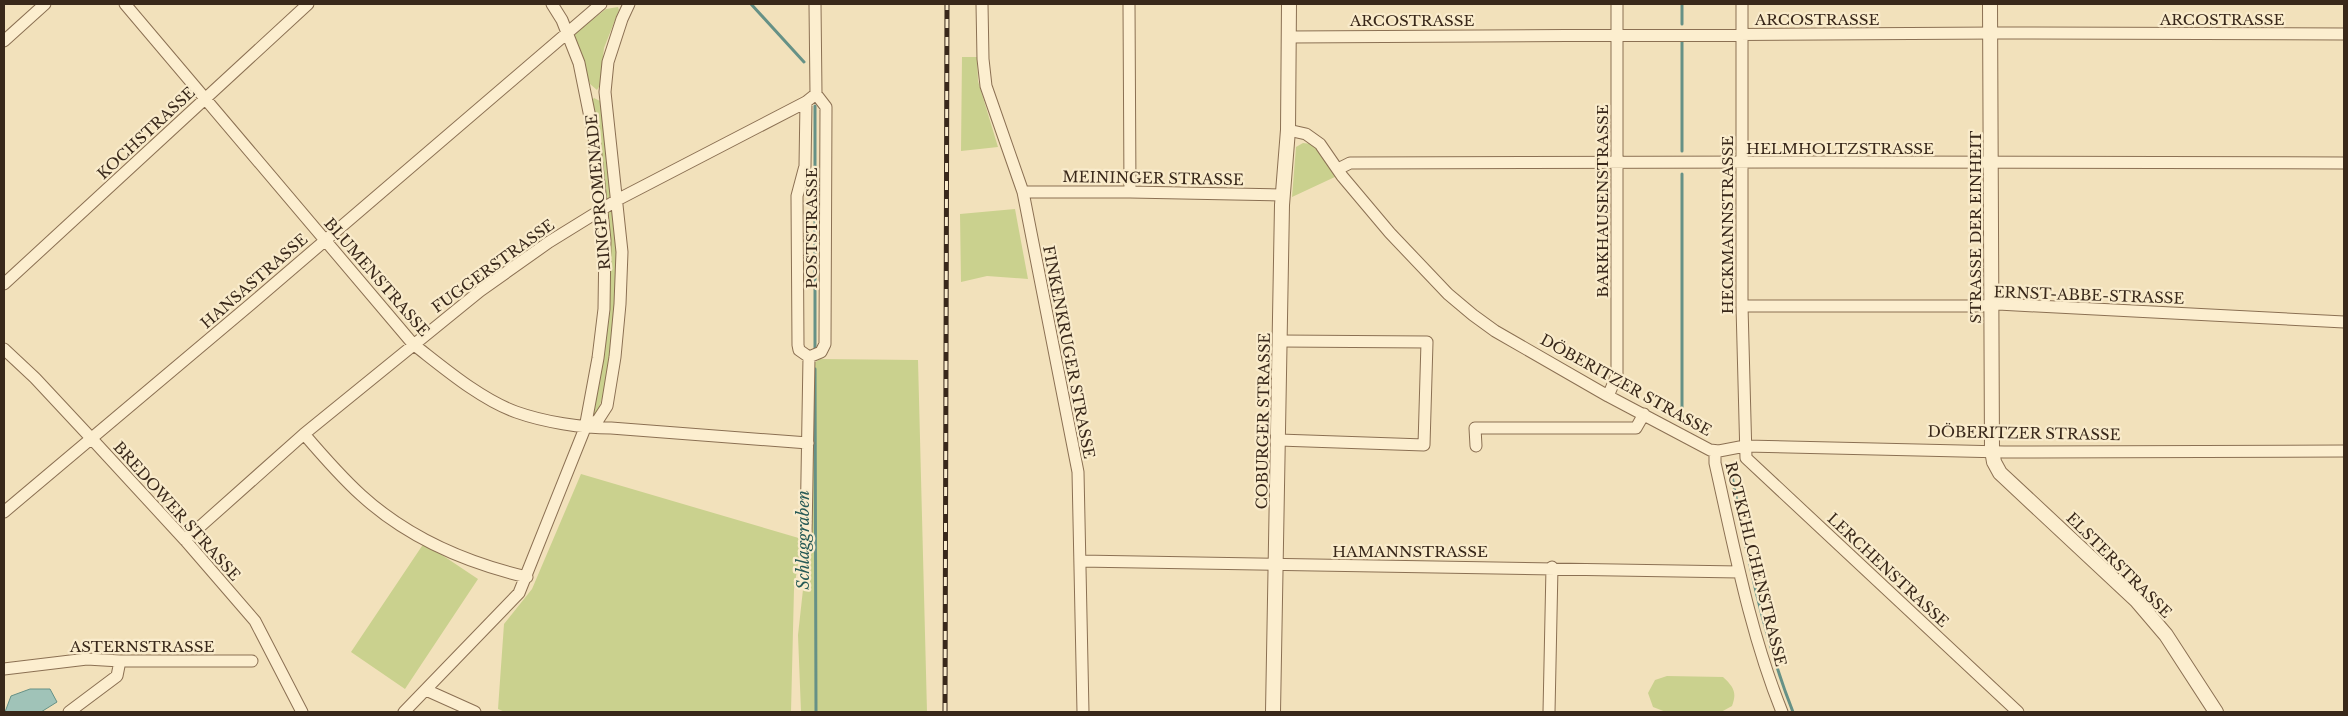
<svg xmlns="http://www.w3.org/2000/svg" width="2348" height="716" viewBox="0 0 2348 716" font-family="'Libre Baskerville',serif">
  <rect width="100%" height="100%" fill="#f2e1bb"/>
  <path fill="#cad18e" d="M618,7L619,10L604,48L600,85L597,90L590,84L573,35L606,9Z
    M962,57H977L978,81L998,147L961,151Z
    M594,98L600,101L614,197L611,200L607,199L592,100Z
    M1303,143L1312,144L1322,153L1337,176L1292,197L1296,147Z
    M612,208C614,226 617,244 618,262C619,286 610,404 594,415L592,414L608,212Z
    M1015,209L1028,279L987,276L961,282L960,214Z
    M820,359L918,360L927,712H801L798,635L809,535L811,365Z
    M581,474L802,539L794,589L791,712H505L498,709L504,624L532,589Z
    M424,543L478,579L405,689L351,652Z
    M1667,676L1723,677C1734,687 1737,693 1732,706L1721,712H1666L1653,707L1648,693L1655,680Z"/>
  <path fill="#a0c3b8" stroke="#669186" d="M30,689H50L57,702L41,712H5L11,696Z"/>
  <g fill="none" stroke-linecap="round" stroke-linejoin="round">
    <path stroke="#669186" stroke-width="3" d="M751,4L804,62
      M1682,4V24
      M1682,41V151
      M815,106V348
      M1682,174V418
      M815,369L816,712
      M1730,466C1746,549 1762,634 1793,712"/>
    <defs>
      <path id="minor" d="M125,4L413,344C444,368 480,399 516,412C544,422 582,428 611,428L808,443
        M982,4L983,59L986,86L1023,192L1078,472L1083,712
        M1129,4L1130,192
        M1742,4V306L1746,458L2018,712
        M1289,37L1999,33L2344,34
        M4,41L45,4
        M806,102L805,166L797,196L798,345L799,350L809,357L821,352L825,344L826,107L816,94L815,4
        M1288,130L1306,134L1320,144L1342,176L1390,233L1448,294L1473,315L1495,331L1608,396L1710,450L1719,451L1745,446L2004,452L2344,451
        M1338,169L1350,163C1681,161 2013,162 2344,163
        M1023,192H1130L1282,195
        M4,284L308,4
        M1742,306H1982L1998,304L2344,322
        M4,349L35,378L91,438L185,540L255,621L302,712
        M1608,396L1617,375V4
        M585,428L598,420L607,406L615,357L620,304L622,252L605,92L608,62L622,19L629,4
        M304,434C322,455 340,476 361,495C407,537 467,563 527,577
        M1279,440L1424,445L1427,342L1280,341
        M1476,446L1475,428H1636L1644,414
        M1715,451V463C1734,547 1750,633 1782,712
        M4,512L251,304L601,4
        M806,536L809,357
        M185,540L304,434L480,291L549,242L617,200L806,102L816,94
        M1080,561L1739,572
        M4,669L87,659L120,661H252
        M426,690L475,712
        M69,712L117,676L120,661
        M404,712L519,593L585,428L598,358L604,309L605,240L594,137L579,63L562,20L552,4
        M1549,712L1552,567"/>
      <path id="tertiary" d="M1990,4L1992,450L1994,462L2000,473L2137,601L2166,635L2216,712
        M1273,712L1282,205L1288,130L1289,4"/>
    </defs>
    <use href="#minor" stroke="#8b7053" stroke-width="13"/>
    <use href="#tertiary" stroke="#8b7053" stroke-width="16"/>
    <use href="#minor" stroke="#fceecf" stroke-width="11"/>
    <use href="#tertiary" stroke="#fceecf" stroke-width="14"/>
    <defs>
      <path id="rail" d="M945,712L947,4"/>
    </defs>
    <use href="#rail" stroke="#39281a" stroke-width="5"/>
    <use href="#rail" stroke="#f9ebcb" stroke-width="3" stroke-dasharray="9" stroke-linecap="butt"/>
  </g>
  <g text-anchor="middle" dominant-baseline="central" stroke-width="4.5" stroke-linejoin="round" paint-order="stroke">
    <g font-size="15" fill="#39281a" stroke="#f9ebcb">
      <text x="1817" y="19">ARCOSTRASSE</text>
      <text x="2222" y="19">ARCOSTRASSE</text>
      <text x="1412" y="20">ARCOSTRASSE</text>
      <text transform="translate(146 133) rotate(-43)">KOCHSTRASSE</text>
      <text x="1840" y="148">HELMHOLTZSTRASSE</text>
      <text transform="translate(1153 178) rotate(1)">MEININGER STRASSE</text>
      <text transform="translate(598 192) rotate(-95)">RINGPROMENADE</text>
      <text transform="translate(1602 201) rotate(-90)">BARKHAUSENSTRASSE</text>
      <text transform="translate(1727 225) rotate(-90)">HECKMANNSTRASSE</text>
      <text transform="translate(1975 227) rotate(-90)">STRASSE DER EINHEIT</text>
      <text transform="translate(811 228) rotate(-90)">POSTSTRASSE</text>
      <text transform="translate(493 266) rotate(-36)">FUGGERSTRASSE</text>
      <text transform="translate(377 277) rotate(49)">BLUMENSTRASSE</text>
      <text transform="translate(254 281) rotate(-41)">HANSASTRASSE</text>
      <text transform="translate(2089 295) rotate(2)">ERNST-ABBE-STRASSE</text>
      <text transform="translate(1069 352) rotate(79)">FINKENKRUGER STRASSE</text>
      <text transform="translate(1626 385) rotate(29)">DÖBERITZER STRASSE</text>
      <text transform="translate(1263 421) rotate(-89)">COBURGER STRASSE</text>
      <text transform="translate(2024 433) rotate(1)">DÖBERITZER STRASSE</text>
      <text transform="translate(177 511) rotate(48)">BREDOWER STRASSE</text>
      <text x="1410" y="551">HAMANNSTRASSE</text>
      <text transform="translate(1756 564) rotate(76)">ROTKEHLCHENSTRASSE</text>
      <text transform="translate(2119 565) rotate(45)">ELSTERSTRASSE</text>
      <text transform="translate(1888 570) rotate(43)">LERCHENSTRASSE</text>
      <text x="142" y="646">ASTERNSTRASSE</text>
    </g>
    <g font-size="16" font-style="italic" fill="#275a56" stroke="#f9ebcb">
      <text transform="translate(803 540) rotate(-90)">Schlaggraben</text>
    </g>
  </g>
  <rect width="2348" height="716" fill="none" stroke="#39281a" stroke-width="10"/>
</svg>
